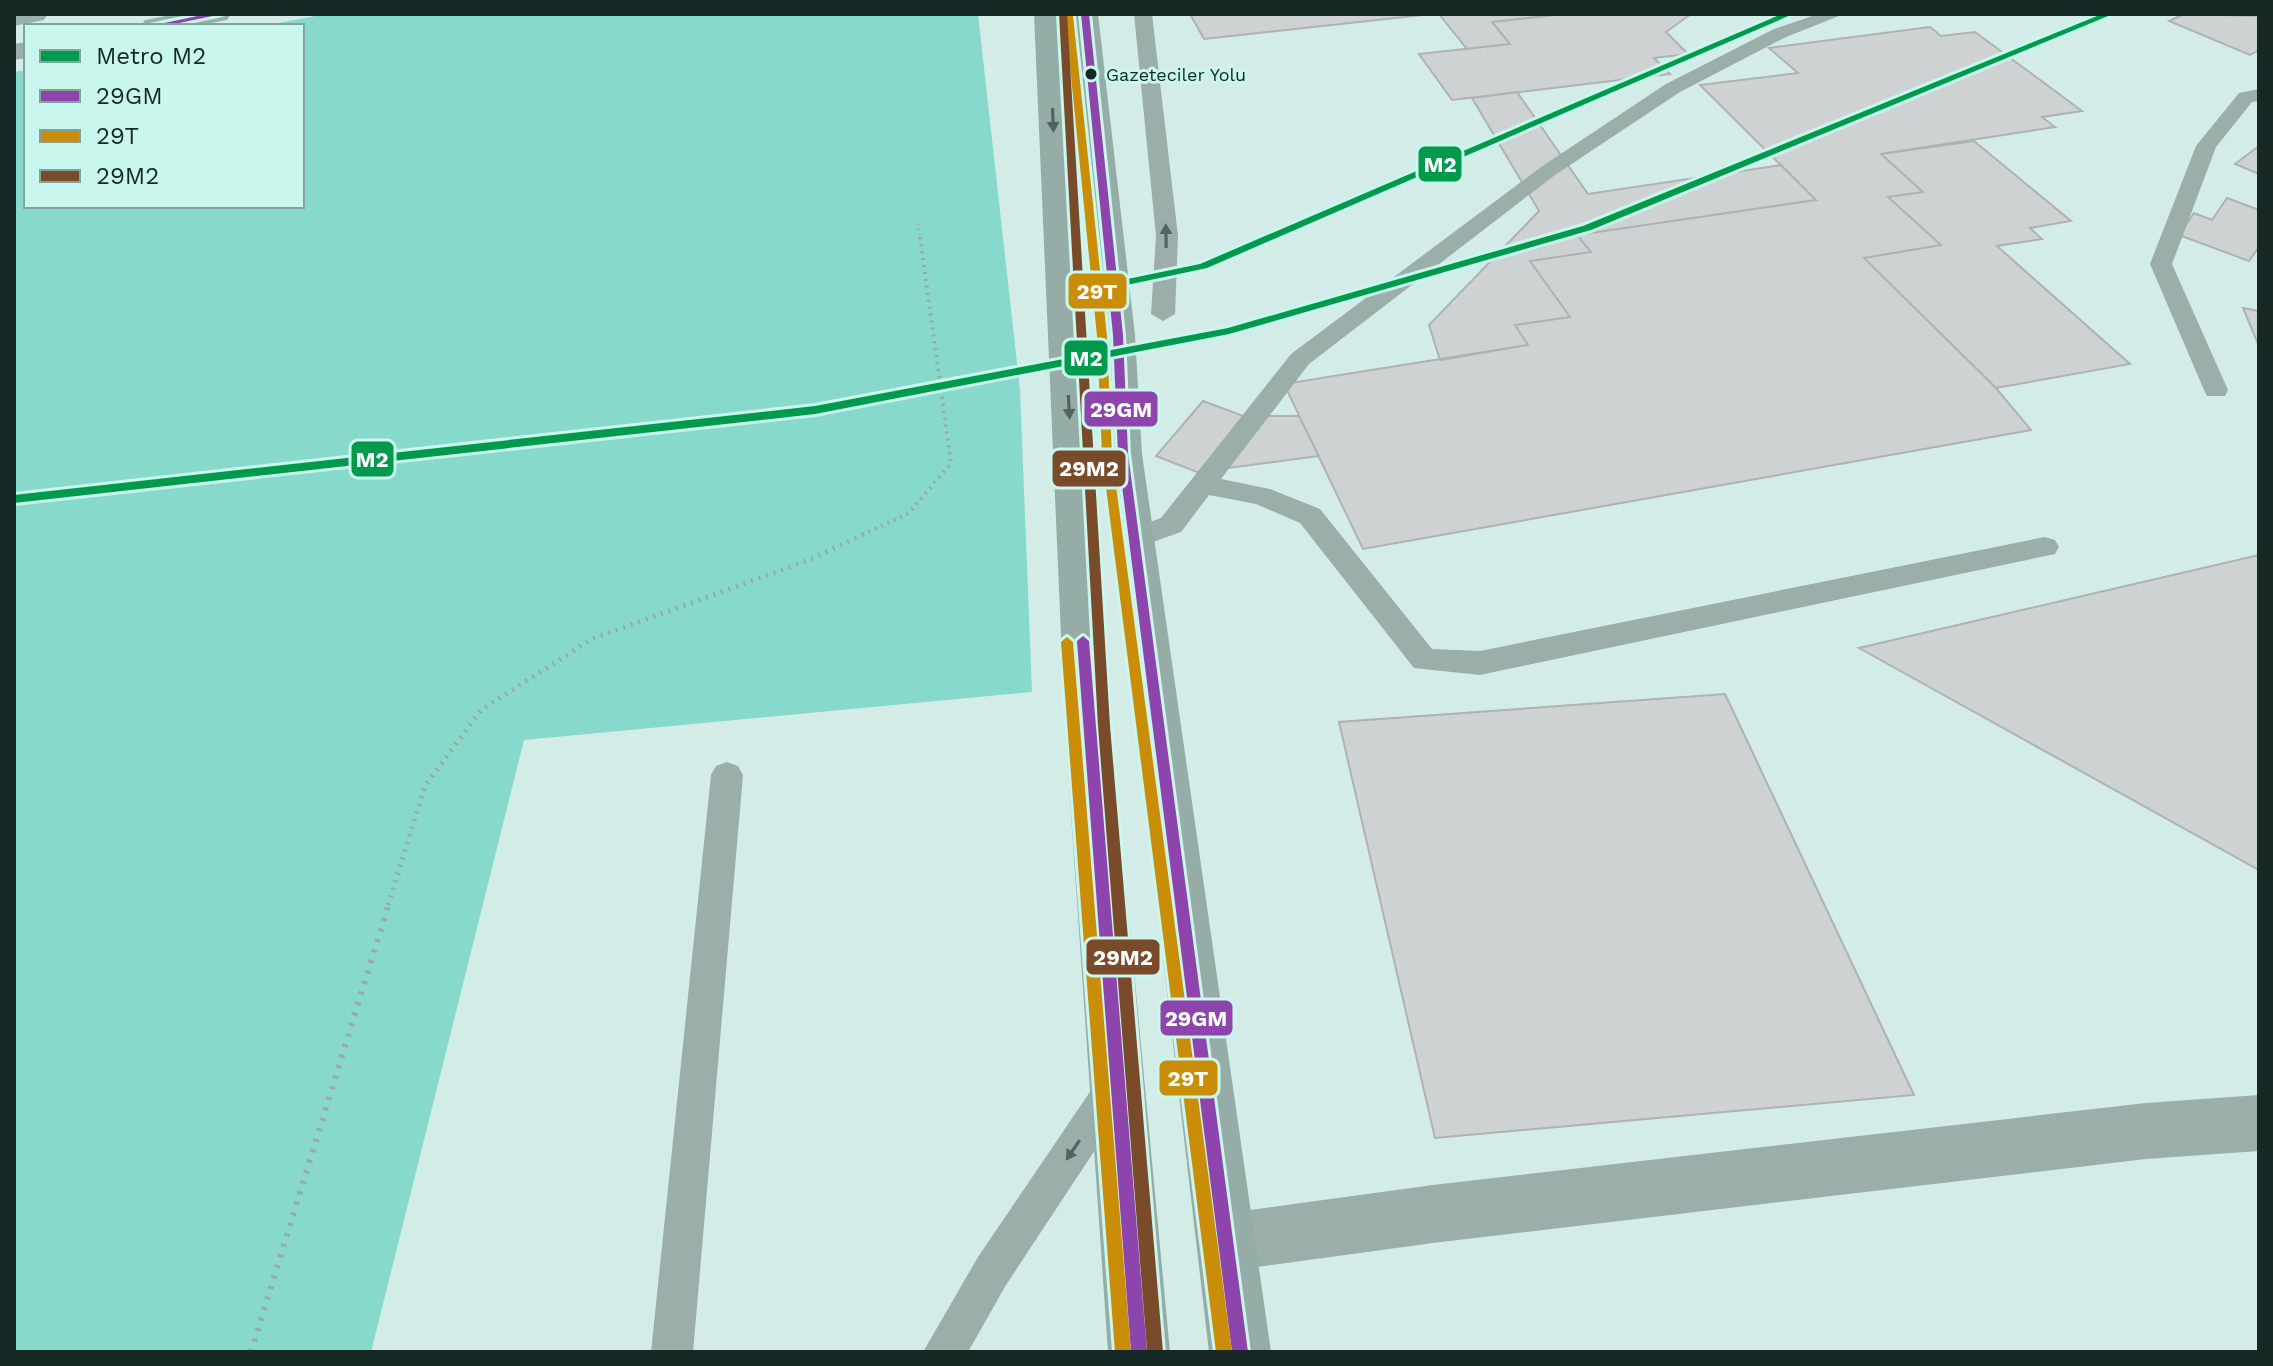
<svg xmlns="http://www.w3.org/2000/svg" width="2273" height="1366" viewBox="0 0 2273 1366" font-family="'Work Sans',sans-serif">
  <rect width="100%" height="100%" fill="#d4ece7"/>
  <path fill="#86d9cb" d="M326,14H978L1020,390L1032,692L524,740L371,1352H14V72L26,70V206H302V26H262Z"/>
  <path fill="#cfd2d2" stroke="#aeb2b2" stroke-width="2" d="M1190,14H1432L1204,39Z
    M1439,14H1565L1492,22L1510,44L1467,49Z
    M1565,14H1685L1688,16L1666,32L1688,54L1654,58L1670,74L1452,100L1419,54L1510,44L1492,22Z
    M2184,14L2259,16V50L2250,55L2169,21Z
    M1930,27L1941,36L1975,32L2082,111L2042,117L2055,127L1881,154L1923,192L1888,197L1941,245L1864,258L1996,388L2031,430L1363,549L1284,384L1528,345L1515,325L1570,317L1530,261L1591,252L1577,235L1816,200L1700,85L1798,73L1769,48Z
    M1517,92L1588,194L1781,165L1816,200L1577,235L1591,252L1530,261L1570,317L1515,325L1528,345L1440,360L1429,325L1539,211L1472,98Z
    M1974,141L2071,221L2030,228L2042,239L1997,246L2130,364L1996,388L1864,258L1941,245L1888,197L1923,192L1881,154Z
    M2259,146V174L2235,164Z
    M2227,198L2259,210V247L2249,261L2179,235L2194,213L2212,220Z
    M2243,308L2259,311V346Z
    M1203,401L1243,416H1299L1319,456L1197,472L1156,456Z
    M2259,555V870L1859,648Z
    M1725,694L1914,1095L1435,1138L1339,722Z"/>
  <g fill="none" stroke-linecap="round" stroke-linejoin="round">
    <path stroke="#99aaa6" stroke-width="3" stroke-dasharray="1 4" stroke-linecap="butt" d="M918,224L920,239"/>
    <path stroke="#99aaa6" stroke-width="4" stroke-dasharray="2 5" stroke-linecap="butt" d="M862,535L909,513L951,463L920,237"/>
    <path stroke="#99aaa6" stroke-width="5" stroke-dasharray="2 6" stroke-linecap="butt" d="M388,905L425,786L481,710L592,639L809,560L866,533"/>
    <path stroke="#99aaa6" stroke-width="6" stroke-dasharray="3 8" stroke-linecap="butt" d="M251,1352L389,903"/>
    <path fill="#9baeaa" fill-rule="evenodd" d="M1134,14H1152L1178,236L1175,314L1163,321L1151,314L1156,236Z
      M1818,14H1844L1786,37L1680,92L1555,175L1309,364L1221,479L1270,489L1320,509L1432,649L1480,651L2045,537L2055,540L2059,547L2055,554L1480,675L1414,668L1300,523L1256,504L1209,495L1181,532L1133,549L1123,546L1119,539L1123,532L1161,518L1291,354L1541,167L1666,84L1774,29Z
      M2259,89V101L2252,102L2216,147L2172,264L2228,390L2225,396H2207L2204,390L2150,264L2196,146L2239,93Z
      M727,762L738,766L743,775L693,1352H651L711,775L716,766Z
      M1113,1071L1126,1077L1132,1090L1126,1103L1006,1285L968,1352H923L978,1257L1100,1077Z"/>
    <path fill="#9baeaa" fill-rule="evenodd" d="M2259,1095V1151L2146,1159L1433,1243L1228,1271L1207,1263L1199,1242L1207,1221L1228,1213L1433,1185L2146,1103Z"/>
    <path fill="#96aca7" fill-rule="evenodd" d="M1034,14H1060L1111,727L1170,1352H1108L1065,727Z
      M1072,14H1098L1135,335L1142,454L1271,1352H1209L1104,454L1101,335Z"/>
    <path fill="#98b0ab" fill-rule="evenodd" d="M14,14H48L44,20L14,26Z
      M176,14H231L227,20L196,26H141L145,20Z
      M26,42V58L14,60V44Z"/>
    <defs>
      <path id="bus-1" d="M207,14H222L165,26H150Z
        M1081,14H1089L1123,335L1128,454L1248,1352H1232L1118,454L1113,335Z
        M1083,636L1089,641L1147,1352H1131L1077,641Z"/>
      <path id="bus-2" d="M1068,14L1073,16L1107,336L1112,456L1232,1352H1216L1102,456L1097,336L1065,16Z
        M1067,637L1073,642L1131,1352H1115L1061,642Z"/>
      <path id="bus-3" d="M1059,14H1067L1110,726L1163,1352L1147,1351L1098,726Z"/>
    </defs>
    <use href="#bus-1" stroke="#c9f6ed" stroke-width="6"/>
    <use href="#bus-2" stroke="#c9f6ed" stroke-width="6"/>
    <use href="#bus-3" stroke="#c9f6ed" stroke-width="6"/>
    <use href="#bus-1" fill="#8e44ad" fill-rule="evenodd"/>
    <use href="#bus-2" fill="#ca8d07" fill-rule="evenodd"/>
    <use href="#bus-3" fill="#7a4b2a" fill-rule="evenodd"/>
    <defs>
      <path id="metro-1" d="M1782,14H1793L1207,268L1084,294L1079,291L1084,288L1200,264Z
        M2102,14H2113L1591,230L1229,334L815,414L14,503V495L815,406L1228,328L1583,226Z"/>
    </defs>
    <use href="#metro-1" stroke="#c9f6ed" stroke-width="6"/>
    <use href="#metro-1" fill="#009a4c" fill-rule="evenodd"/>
  </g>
  <defs><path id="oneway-solid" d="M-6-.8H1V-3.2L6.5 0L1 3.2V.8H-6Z" transform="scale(2)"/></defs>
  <g fill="#50635f">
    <use href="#oneway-solid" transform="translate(1053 120) rotate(88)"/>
    <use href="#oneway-solid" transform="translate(1069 407) rotate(87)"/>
  </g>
  <g fill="#526460">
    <use href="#oneway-solid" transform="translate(1166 236) rotate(-91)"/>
    <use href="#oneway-solid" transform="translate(1073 1150) rotate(124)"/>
  </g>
  <circle fill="#162824" stroke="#c9f6ed" stroke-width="3" cx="1091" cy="74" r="7"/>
  <g text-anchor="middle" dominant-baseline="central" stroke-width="6" stroke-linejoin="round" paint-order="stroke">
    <g font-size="18" fill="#162824" stroke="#c9f6ed" text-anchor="start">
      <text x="1106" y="74">Gazeteciler Yolu</text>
    </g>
  </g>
  <g stroke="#c9f6ed" stroke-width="3">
    <rect x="1417" y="145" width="46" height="38" rx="8" fill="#009a4c"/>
    <rect x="1067" y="272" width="61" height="38" rx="8" fill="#ca8d07"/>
    <rect x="1063" y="339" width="46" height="38" rx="8" fill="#009a4c"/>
    <rect x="1083" y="390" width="76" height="38" rx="8" fill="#8e44ad"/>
    <rect x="350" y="440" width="45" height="38" rx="8" fill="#009a4c"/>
    <rect x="1051" y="449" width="76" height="39" rx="8" fill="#7a4b2a"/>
    <rect x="1085" y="938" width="76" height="38" rx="8" fill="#7a4b2a"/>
    <rect x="1159" y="999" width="75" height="38" rx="8" fill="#8e44ad"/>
    <rect x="1158" y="1059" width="61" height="38" rx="8" fill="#ca8d07"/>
  </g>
  <g font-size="22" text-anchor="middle" font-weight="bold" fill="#fff">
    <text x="1440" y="172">M2</text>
    <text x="1097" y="299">29T</text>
    <text x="1086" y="366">M2</text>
    <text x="1121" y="417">29GM</text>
    <text x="372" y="467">M2</text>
    <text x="1089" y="476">29M2</text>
    <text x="1123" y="965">29M2</text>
    <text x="1196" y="1026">29GM</text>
    <text x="1188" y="1086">29T</text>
  </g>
  <rect width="2273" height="1366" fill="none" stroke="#162824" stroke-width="32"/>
  <rect x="24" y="24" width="280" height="184" fill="#c9f6ed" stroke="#81a49d" stroke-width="2"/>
  <rect x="40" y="50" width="40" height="12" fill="#009a4c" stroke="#81a49d" stroke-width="2"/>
  <text x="96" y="64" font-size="24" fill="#162824">Metro M2</text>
  <rect x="40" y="90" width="40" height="12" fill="#8e44ad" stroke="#81a49d" stroke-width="2"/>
  <text x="96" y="104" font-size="24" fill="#162824">29GM</text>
  <rect x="40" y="130" width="40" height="12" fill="#ca8d07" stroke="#81a49d" stroke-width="2"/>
  <text x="96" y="144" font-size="24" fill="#162824">29T</text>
  <rect x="40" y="170" width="40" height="12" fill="#7a4b2a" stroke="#81a49d" stroke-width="2"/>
  <text x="96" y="184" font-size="24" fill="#162824">29M2</text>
</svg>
